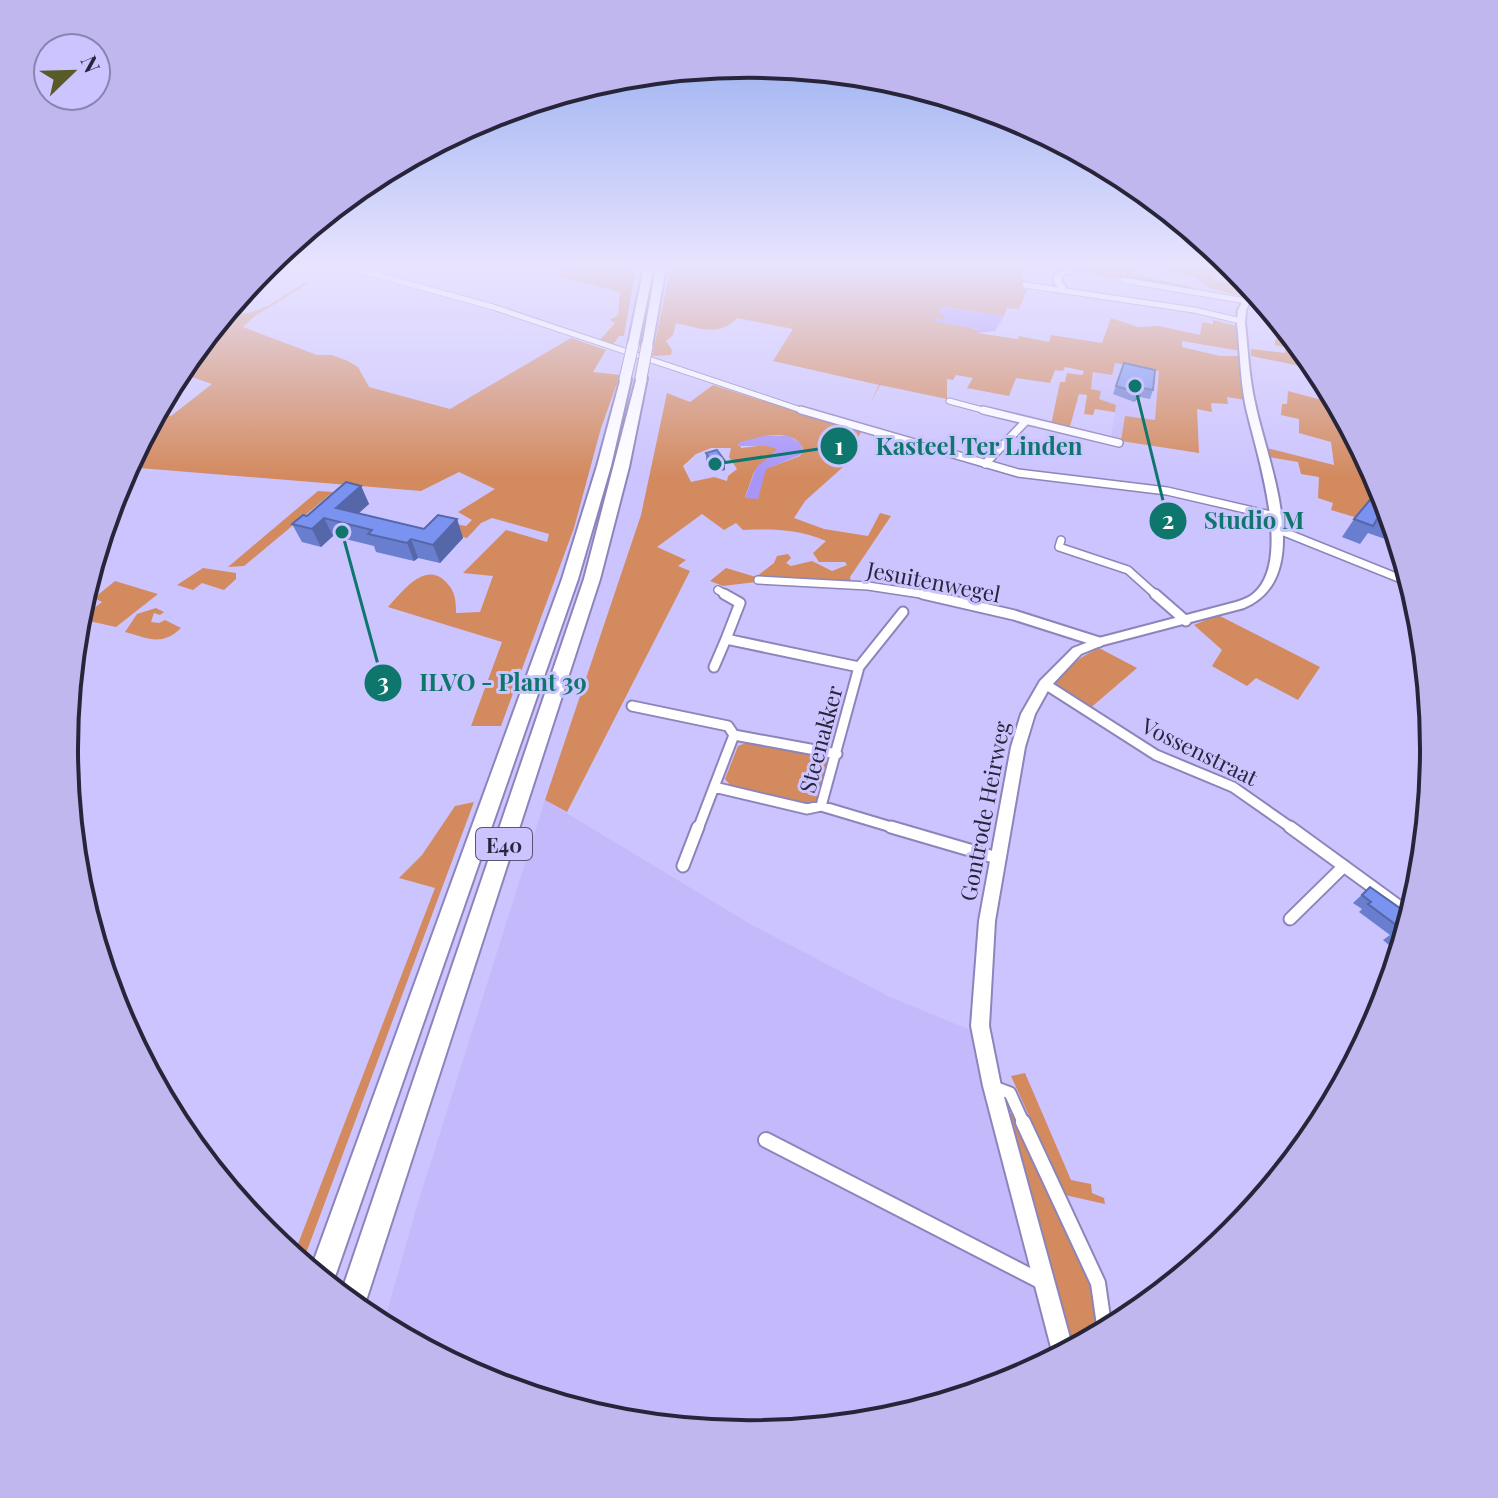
<svg xmlns="http://www.w3.org/2000/svg" width="1498" height="1498" viewBox="0 0 1498 1498" font-family="'Playfair Display',serif">
  <rect width="100%" height="100%" fill="#ccc4fe"/>
  <path fill="#c4bafb" d="M1097,360L1160,371L1155,421L1121,441L1111,438L1115,413L1106,411L1091,389Z
    M545,800L752,925L890,997L973,1031L984,1090L1043,1318L1051,1361L1011,1382L882,1421L749,1434L615,1421L486,1382L383,1326L416,1209Z"/>
  <path fill="#d38a5f" fill-rule="evenodd" d="M569,267H636L624,336H619L612,346L599,341L615,323L610,320L618,315L620,292L554,275Z
    M671,267H1027L1021,277L1025,280L1022,289L1027,290L1019,309L1007,308L1004,316L943,307L939,313L946,315L943,319L935,318L979,330L978,333L1017,339L1019,336L1049,342L1051,335L1102,343L1111,318L1138,327L1159,326L1200,335L1202,322L1213,324V320L1237,326L1241,351L1182,341V347L1220,356H1240L1246,400L1227,397L1228,404L1211,403L1212,412L1197,409L1199,453L1121,441L1125,416L1155,420L1159,371L1115,363L1112,375L1093,372L1091,389L1101,391L1099,399L1116,405L1115,412L1095,409L1093,415L1084,414L1087,395L1079,394L1069,430L1051,425L1060,382H1065L1067,373L1082,375L1084,371L1065,367L1063,371L1055,370L1050,383L1016,378L1009,396L967,388L973,378L956,375L953,380L947,379V399L880,385L870,404L879,385L773,361L793,329L737,318C720,337 698,328 676,323L673,335L666,341L672,350L671,355L652,356Z
    M1069,267H1138L1136,275L1192,287V290L1075,272Z
    M1146,267H1235L1244,278L1219,273L1212,279L1246,287L1241,296L1209,288L1195,277Z
    M305,282L309,283L255,316L243,327L317,355H332L348,361L358,367L369,387L450,409L571,338L606,350L593,372L620,375L601,428L574,528L501,726H471L502,642L388,607C402,592 425,560 446,582C455,591 456,600 456,613L480,612L493,576L463,573L506,530L547,542L549,534L492,518L481,523L467,538L444,532L445,522L466,526L472,520L458,512L495,489L459,472L421,491L127,467L169,389L182,394L158,414L171,416L212,384L189,376L174,379L227,311C256,321 280,297 305,282Z
    M1284,329H1286L1320,370L1251,356V349L1285,353V347L1275,345V339L1284,340Z
    M713,385L861,432L843,467L805,501L794,518L824,529L868,536L880,513L891,516L850,577L851,582L789,578L723,586L710,581L726,568L756,577L774,563L777,556L788,554L791,558L786,563L791,566L812,561L832,571L847,565L845,562H819L813,553L826,541C798,529 774,529 743,530L736,523L724,530L702,514L657,547L686,560L678,566L690,571L567,812L545,800L641,515L667,393L690,402ZM764,436C779,435 796,433 803,449L800,456L765,469L758,495L745,497L754,472L778,449L767,445L741,448L740,445ZM711,448H731L729,457L737,469L728,476L727,481L714,477L691,482L683,466L696,454Z
    M1288,391L1333,403L1334,398L1325,395V392L1332,393L1382,487L1395,529L1331,510L1333,503L1318,498L1319,477L1301,474L1298,462L1269,457L1267,448L1334,465L1331,442L1299,433V419L1281,415L1282,404H1287Z
    M318,491L333,492L244,566L228,567Z
    M203,568L236,573V579L224,590L202,583L193,590L177,585Z
    M115,581L158,594L116,627L80,619L102,602L94,598Z
    M156,608L164,612L160,615L154,613L151,622L159,623L165,620L181,628C161,647 148,638 125,632L137,614Z
    M1218,615L1320,667L1298,700L1256,678L1247,686L1212,666L1222,650L1194,625Z
    M1099,648L1137,668L1088,710L1055,685C1061,669 1084,655 1099,648Z
    M746,743L823,757L828,761L817,802L811,805L730,785L725,779L738,746Z
    M474,802L302,1264L293,1257L435,888L399,878L422,855L455,806Z
    M1025,1073L1071,1180L1091,1184L1092,1193L1104,1198L1105,1204L1065,1195L1011,1076Z
    M1014,1113L1092,1286L1099,1335L1069,1351L1007,1114Z"/>
  <path fill="#a895f8" d="M942,307L1004,316L995,331L977,333L978,329L933,321L935,318L943,319L945,315L938,313Z
    M764,436H789L800,443L803,451L800,455L766,469L758,499L745,498L756,468L778,449L767,446H737L740,442Z"/>
  <g fill="none" stroke-linecap="round" stroke-linejoin="round">
    <defs>
      <path id="street-far4" d="M348,267L493,307L807,412
        M1123,280L1246,301
        M1025,285L1194,310L1241,321
        M949,401L990,412"/>
      <path id="street-far3" d="M801,410L1018,473L1167,491L1275,516
        M983,410L1119,443
        M985,464L1025,422
        M1279,530L1411,583
        M1061,540L1059,547L1128,570L1157,596
        M758,580L868,586L934,596
        M718,590L728,596"/>
      <path id="street-far2" d="M724,594L740,603L726,639L859,667
        M923,594L1014,615L1099,642
        M1155,594L1186,621
        M714,667L726,639
        M1045,684L1156,755L1233,787L1293,829
        M632,706L728,726L734,735L714,787L807,809L821,806L898,829
        M734,735L837,754
        M821,806L859,667L903,612
        M698,829L714,787"/>
      <path id="street-far1" d="M891,827L997,858
        M1290,827L1411,915
        M683,866L698,827
        M1290,919L1344,866
        M994,1087L1010,1093L1024,1124"/>
      <path id="street" d="M1023,1122L1098,1283L1105,1332
        M766,1140L1040,1281"/>
      <path id="secondary" d="M1070,269H1073V273L1063,275L1061,281L1066,287L1065,290L1058,292V287L1053,281L1056,274Z
        M1251,286L1255,291L1246,310L1245,323C1248,350 1249,377 1255,403C1266,459 1318,577 1244,608L1103,645L1081,654L1050,687L1035,714L1025,747L995,921L989,1026L1001,1086L1073,1349L1054,1359L983,1086L971,1026L979,921L1011,747L1021,714L1040,681L1073,648L1099,638L1236,602C1242,600 1248,598 1253,594C1295,560 1254,447 1245,403C1240,377 1240,350 1237,323L1238,310Z"/>
      <path id="highway" d="M644,267H654L638,345L633,348L628,345Z
        M656,267H666L652,346L647,349L642,346Z
        M637,376L647,378L629,467L600,579L362,1313L340,1296L584,579Z
        M621,377L631,379L611,466L578,579L331,1288L310,1271L562,579L597,466Z"/>
    </defs>
    <use href="#street-far4" stroke="#8c84ba" stroke-width="7"/>
    <use href="#street-far3" stroke="#8c84ba" stroke-width="10"/>
    <use href="#street-far2" stroke="#8c84ba" stroke-width="13"/>
    <use href="#street-far1" stroke="#8c84ba" stroke-width="15"/>
    <use href="#street" stroke="#8c84ba" stroke-width="18"/>
    <use href="#secondary" stroke="#8c84ba" stroke-width="4"/>
    <use href="#highway" stroke="#8c84ba" stroke-width="4"/>
    <use href="#street-far4" stroke="#fff" stroke-width="5"/>
    <use href="#street-far3" stroke="#fff" stroke-width="7"/>
    <use href="#street-far2" stroke="#fff" stroke-width="9"/>
    <use href="#street-far1" stroke="#fff" stroke-width="11"/>
    <use href="#street" stroke="#fff" stroke-width="14"/>
    <use href="#secondary" fill="#fff" fill-rule="evenodd"/>
    <use href="#highway" fill="#fff" fill-rule="evenodd"/>
    <defs>
      <path id="highway-bridge" d="M641,378L647,346
        M625,379L633,345"/>
    </defs>
    <use href="#highway-bridge" stroke="#8c84ba" stroke-width="13" stroke-linecap="butt"/>
    <use href="#highway-bridge" stroke="#fff" stroke-width="11"/>
  </g>
  <path fill="#697ece" d="M1124,363L1153,390L1150,399L1140,397L1134,402L1113,394Z
    M706,453L725,461V470L713,472L706,462Z
    M361,486L369,504L358,513L424,529L457,519L463,538L440,563L418,558L414,561L376,552L374,546L333,536L321,547L302,542L292,524Z
    M1388,506L1399,544L1368,533L1360,544L1342,537L1354,519Z
    M1370,887L1411,916L1399,954L1383,940L1390,935L1359,912L1362,909L1353,903Z"/>
  <path fill="#5567a8" d="M1143,388L1140,397L1134,402L1138,393Z
    M725,461V470L713,472V463Z
    M361,486L369,504L347,524L336,508Z
    M324,518L333,536L321,547L312,529Z
    M457,519L463,538L440,563L433,545Z
    M411,539L418,558L414,561L407,543Z"/>
  <path fill="#7a93f0" stroke="#5567a8" stroke-width="2" d="M1124,363L1155,370L1153,390L1143,388L1138,393L1116,386Z
    M717,450L725,461L713,463L706,453Z
    M346,482L361,486L336,508L424,529L438,515L457,519L433,545L411,539L407,543L368,534L372,530L324,518L312,529L292,524L303,515L307,516Z
    M1370,500L1388,506L1391,518L1380,514L1373,526L1354,519Z
    M1370,887L1411,916L1403,941L1393,932L1400,928L1368,904L1371,902L1362,895Z"/>
  <linearGradient id="sky" x2="0" y2="1"><stop stop-color="#8ea8ee"/><stop offset="0.56" stop-color="#e8e4ff"/><stop offset="1" stop-color="#e8e4ff" stop-opacity="0"/></linearGradient>
  <rect width="1498" height="476" fill="url(#sky)"/>
  <g text-anchor="middle" dominant-baseline="central" stroke-width="6" stroke-linejoin="round" paint-order="stroke">
    <rect fill="#ccc4fe" stroke="#595576" stroke-width="2" x="476" y="828" width="56" height="32" rx="6"/>
    <g font-size="20" font-weight="bold" fill="#28253b">
      <text x="504" y="844">E40</text>
    </g>
    <g font-size="22" fill="#28253b" stroke="#ccc4fe">
      <text transform="translate(934 581) rotate(11)">Jesuitenwegel</text>
      <text transform="translate(820 739) rotate(-75)">Steenakker</text>
      <text transform="translate(1200 751) rotate(26)">Vossenstraat</text>
      <text transform="translate(984 811) rotate(-79)">Gontrode Heirweg</text>
    </g>
  </g>
  <path d="M0 0H1498V1498H0ZM78 749a671 671 0 1 1 1342 0a671 671 0 1 1-1342 0Z" fill="#bfb7ee" fill-rule="evenodd"/>
  <path fill="none" stroke="#28253b" stroke-width="4" d="M78 749a671 671 0 1 1 1342 0a671 671 0 1 1-1342 0Z"/>
  <path fill="none" stroke="#0f766e" stroke-width="3" d="M715 464L839 446M1135 386L1168 521M342 532L383 683"/>
  <g fill="#0f766e" stroke="#ccc4fe" stroke-width="3">
    <circle cx="715" cy="464" r="8"/>
    <circle cx="1135" cy="386" r="8"/>
    <circle cx="342" cy="532" r="8"/>
    <circle cx="839" cy="446" r="20"/>
    <circle cx="1168" cy="521" r="20"/>
    <circle cx="383" cy="683" r="20"/>
  </g>
  <g font-size="24" text-anchor="middle" font-weight="bold" fill="#fff">
    <text x="839" y="455">1</text>
    <text x="1168" y="529">2</text>
    <text x="383" y="691">3</text>
  </g>
  <g font-size="24" text-anchor="middle" font-weight="bold" fill="#0f766e" stroke="#ccc4fe" stroke-width="6" stroke-linejoin="round" paint-order="stroke">
    <text x="979" y="455">Kasteel Ter Linden</text>
    <text x="1254" y="529">Studio M</text>
    <text x="503" y="691">ILVO - Plant 39</text>
  </g>
  <g transform="translate(72 72) rotate(67)"><circle r="38" fill="#ccc4fe" stroke="#8a84b0" stroke-width="2"/>
  <path d="M0-6L14 30L0 20L-14 30Z" fill="#585a27"/>
  <text y="-12" font-size="22" font-weight="bold" text-anchor="middle" fill="#28253b">N</text>
  </g>
</svg>
